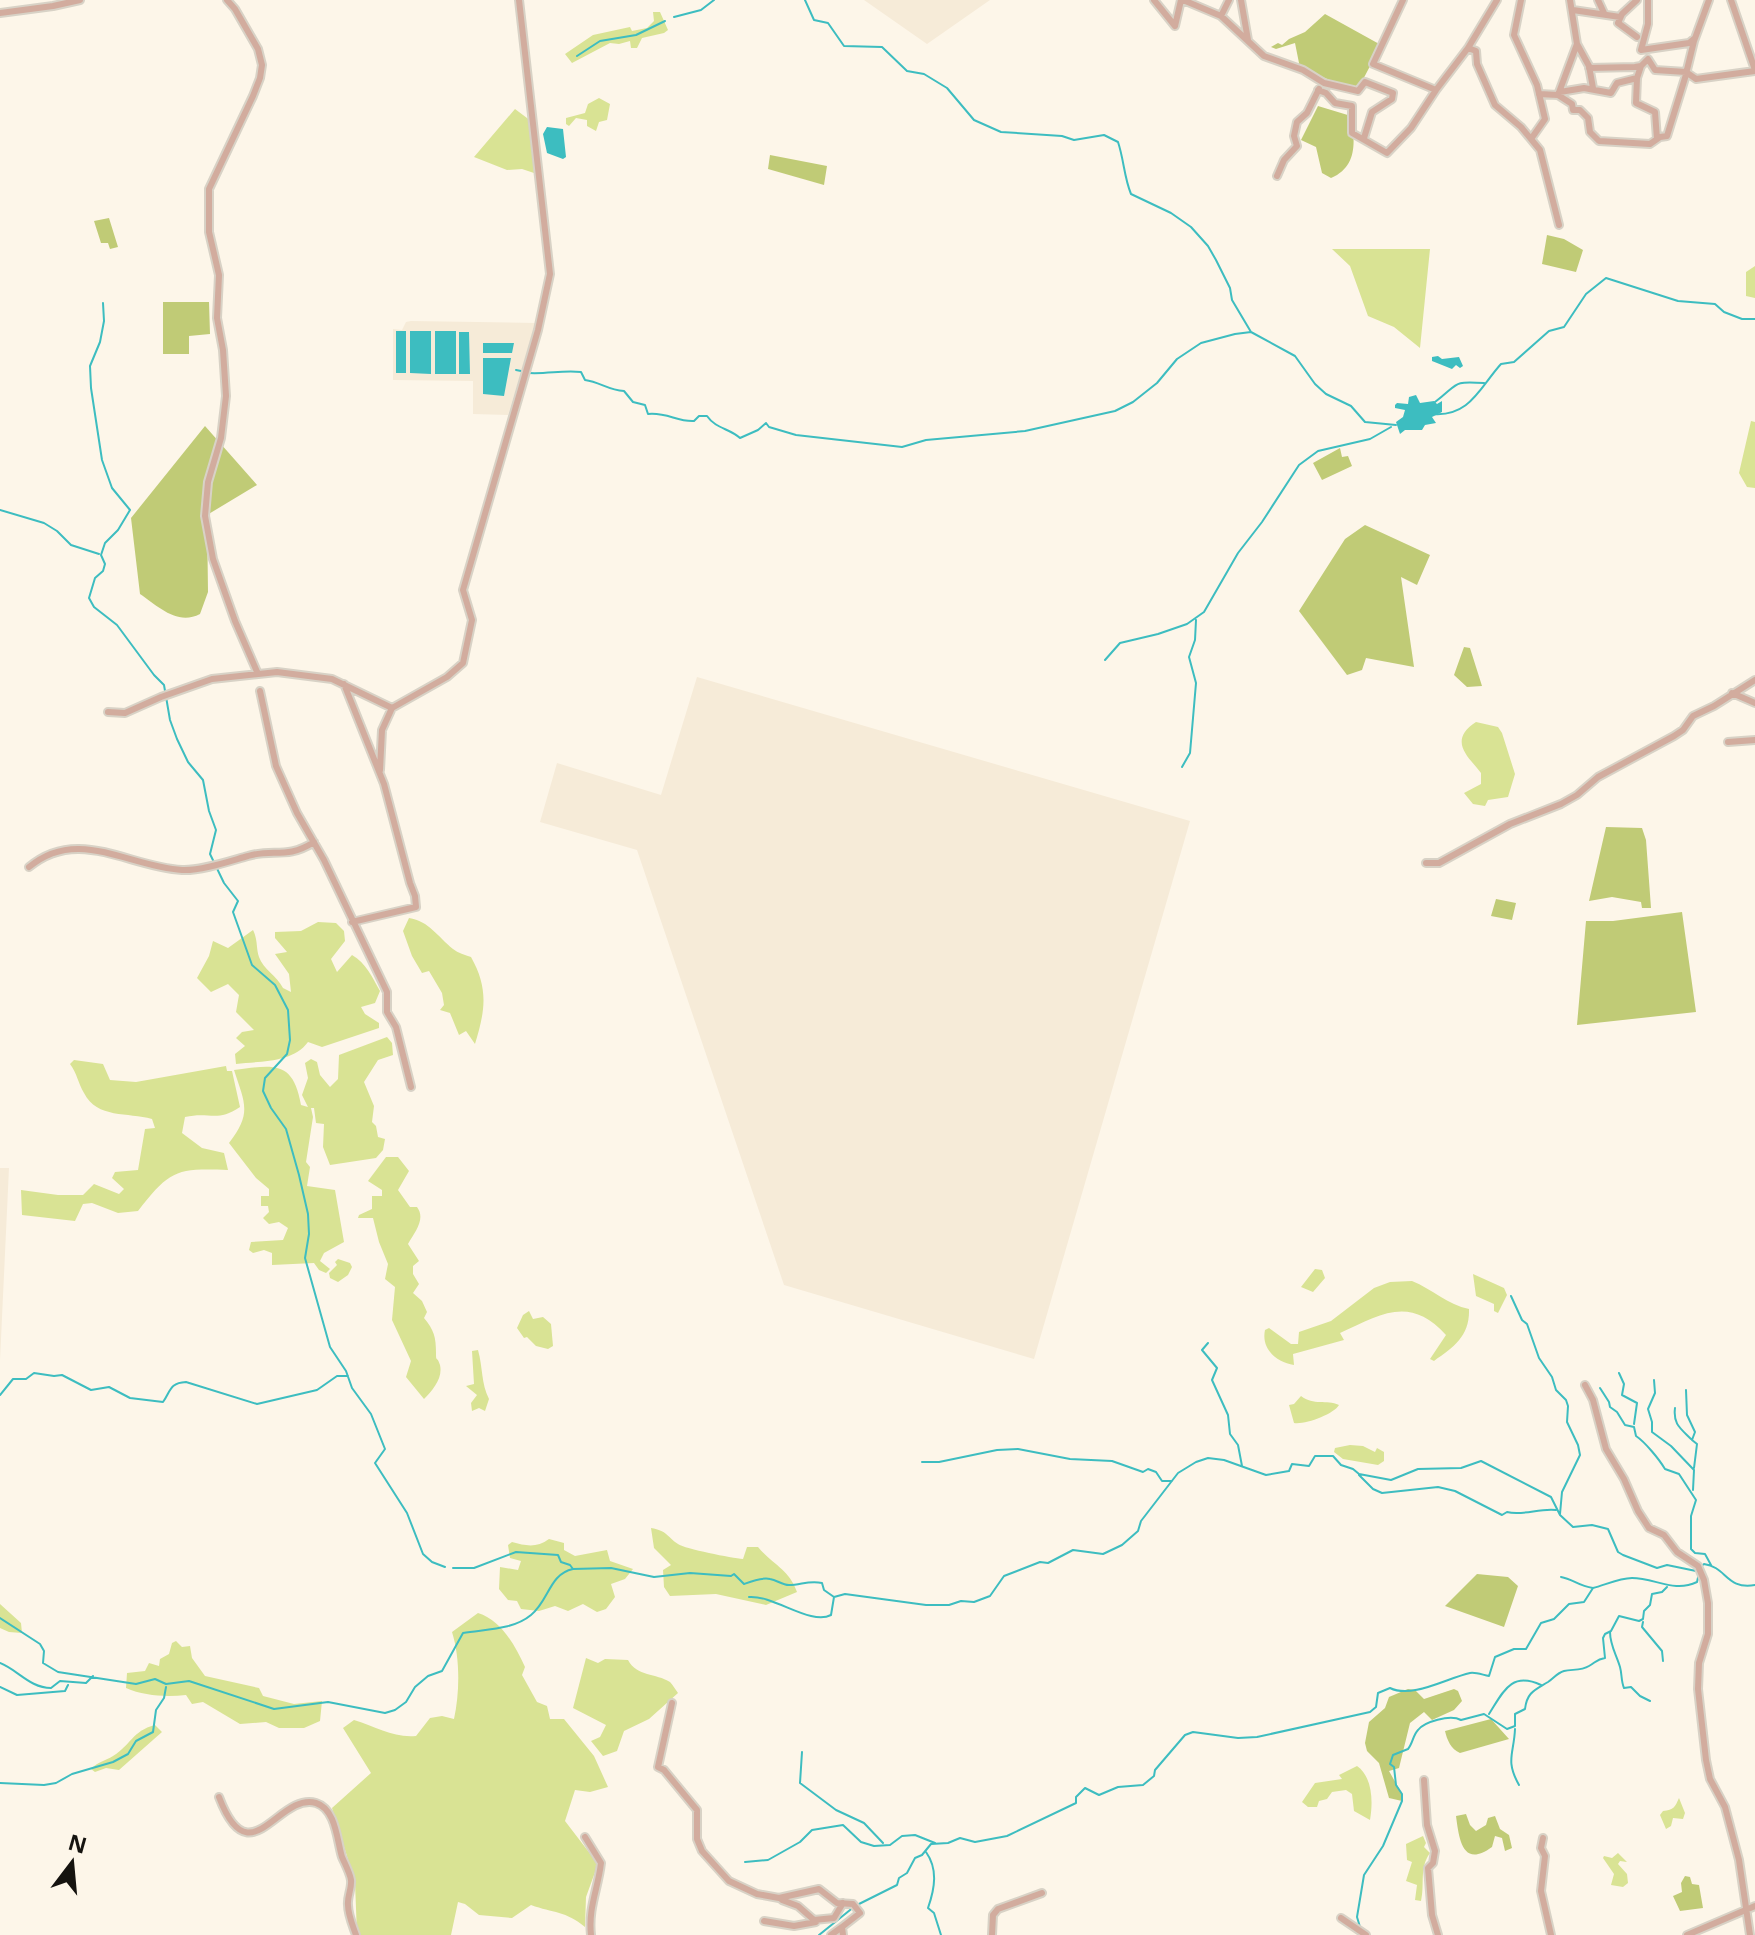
<svg xmlns="http://www.w3.org/2000/svg" width="1755" height="1935" viewBox="0 0 1755 1935" font-family="'Noto Sans',sans-serif">
  <rect width="100%" height="100%" fill="#fdf6e9"/>
  <path fill="#f6ebd8" d="M864,0H990L927,44Z
    M411,321L536,323L508,415L473,414V381L393,380V329L402,330L406,322Z
    M697,677L1190,821L1034,1359L784,1285L637,850L540,822L557,763L661,795Z
    M0,1168H9L0,1360Z"/>
  <path fill="#d9e394" d="M653,12H660L668,30L664,33L642,38L637,48H631L630,41L619,44L610,43L572,63L565,54L593,35L630,27L632,31L647,28L654,21Z
    M599,98L610,104L607,120L599,122L596,131L587,126V120L576,118L569,126L566,124V118L585,113L588,104Z
    M515,109L531,121L534,173L522,169L507,170L474,157Z
    M1332,249H1430L1420,348L1394,327L1368,316L1350,266Z
    M1755,266V298L1746,296V272Z
    M1751,421L1755,422V488L1747,487L1739,473Z
    M1476,722L1498,727L1502,733L1515,774L1508,797L1488,800L1485,806L1473,804L1464,793L1481,784V773C1469,757 1447,741 1476,722Z
    M409,918C429,921 438,937 453,949C458,953 465,955 471,957C489,989 485,1011 475,1044L466,1031L459,1035L450,1013L440,1010L444,1005L442,993L429,971L422,973L412,956L403,931Z
    M318,922L336,923L344,931L345,941L331,959L337,972L352,955C366,963 372,977 380,991L375,1003L361,1007L365,1014L379,1023V1028L322,1047L308,1042C293,1063 260,1061 236,1064L235,1054L245,1046L236,1038L242,1032L254,1030L236,1012L239,995L228,984L211,992L197,978L209,956L213,941L228,948L253,930C258,940 256,948 259,957C263,969 277,976 283,988L291,992L289,974L275,954L287,952L275,938V932L301,931Z
    M387,1037L392,1043L393,1055L378,1060L364,1082L374,1106L372,1122L376,1126L378,1137L385,1139L383,1150L376,1158L330,1165L323,1147L324,1124L316,1123L314,1108H311L313,1117L306,1162L310,1167L307,1186L335,1190L344,1242L324,1253L320,1261L330,1269L326,1273L319,1270L314,1263L272,1265V1253L264,1250L253,1253L249,1250L251,1242L283,1240L288,1228L279,1222L269,1224L263,1218L269,1212L268,1206H261V1196H269V1189L256,1178L229,1143C252,1113 245,1104 234,1070C273,1065 293,1059 301,1105L308,1107L302,1095L308,1078L305,1063L311,1059L317,1062L320,1075L330,1087L338,1079L339,1055Z
    M74,1060L103,1064L110,1080L136,1082L226,1066L227,1071H232L240,1107C216,1123 210,1111 185,1117L182,1133L202,1148L224,1153L228,1170C176,1168 170,1170 138,1211L118,1213L92,1203L83,1204L75,1221L22,1215L21,1190L58,1195H83L94,1184L119,1194L124,1189L112,1178L115,1172L138,1170L145,1129L155,1128L152,1119C128,1112 97,1119 84,1093C78,1083 77,1073 70,1064Z
    M386,1157H398L409,1171L398,1190L410,1207H417C426,1219 415,1232 408,1244L419,1261L413,1266V1274L419,1284L413,1293L422,1301L427,1312L424,1318C434,1330 436,1337 436,1353C436,1363 437,1355 440,1365C443,1378 433,1390 424,1399L406,1377L411,1361L392,1320L395,1287L385,1279L388,1264L379,1242L373,1218H358L359,1215L372,1209V1196H382V1190L368,1181Z
    M338,1259L350,1263L352,1267L348,1275L338,1282L330,1278L329,1273L337,1265L335,1262Z
    M1315,1269L1322,1270L1325,1278L1313,1292L1301,1287Z
    M1473,1274L1504,1288L1507,1295L1498,1313L1494,1311V1304L1476,1296Z
    M1412,1281C1432,1289 1448,1305 1469,1309C1470,1336 1454,1347 1434,1361L1430,1359L1446,1335C1410,1295 1381,1314 1340,1333L1344,1340L1293,1354L1294,1365C1276,1362 1261,1349 1265,1330L1269,1328L1291,1344H1298L1299,1332L1331,1321L1374,1288L1390,1282Z
    M529,1311L533,1319L543,1317L551,1324L553,1346L548,1349L536,1346L527,1337L524,1338L517,1328L523,1315Z
    M478,1350C483,1368 481,1383 489,1399L485,1411L479,1408L472,1411L471,1403L477,1395L466,1386L474,1384L472,1351Z
    M1301,1396C1314,1406 1326,1399 1339,1405C1334,1414 1305,1425 1294,1423L1289,1405L1294,1404Z
    M1350,1445L1363,1446L1375,1452L1377,1448L1384,1452V1461L1378,1465L1343,1459L1334,1452L1335,1448Z
    M651,1528C668,1531 666,1536 678,1544C685,1549 732,1558 743,1559L747,1547H758C773,1565 789,1569 797,1592L766,1605L716,1594L670,1596L664,1587L663,1570L671,1565L654,1548Z
    M549,1539L564,1543V1550L575,1556L607,1550L610,1561L633,1569L625,1579L611,1584L615,1597L606,1609L597,1612L583,1604L568,1611L555,1606L539,1611L521,1609L517,1601L508,1600L499,1589L500,1567L518,1570L521,1561L510,1558L508,1545L512,1542C526,1546 537,1548 549,1539Z
    M0,1604L21,1623L22,1633L9,1632L0,1628Z
    M478,1613C501,1620 515,1645 525,1667L522,1675L537,1702L547,1706L550,1719H564L594,1756L608,1787L590,1792L575,1790L565,1821L598,1864L586,1897L585,1927C566,1911 553,1913 531,1905L512,1918L479,1915L465,1904L458,1902L451,1935H357L355,1882L332,1808L371,1773L343,1728L354,1720C377,1727 393,1738 416,1736L430,1718L442,1716L454,1719C460,1692 460,1657 452,1632Z
    M176,1641L182,1647L190,1646L192,1658L205,1676L259,1688L263,1696L294,1704L322,1701L320,1721L304,1728H279L266,1722L240,1724L203,1702L192,1704L186,1695C166,1697 144,1696 126,1688L127,1673L145,1671L149,1663L159,1666L160,1659L169,1654L172,1643Z
    M586,1658L598,1663L605,1659L628,1660C637,1677 656,1673 670,1682C673,1685 675,1689 678,1693L649,1719L624,1731L617,1751L603,1756L591,1741L600,1737L606,1725L573,1708Z
    M155,1725L162,1732L119,1770L106,1768L95,1772L91,1769C99,1761 105,1761 113,1756C131,1745 132,1731 155,1725Z
    M1357,1766C1373,1777 1373,1803 1370,1820L1354,1811L1352,1794L1346,1790L1332,1792L1327,1799L1319,1801L1317,1807H1308L1302,1802L1315,1783L1342,1779L1339,1775Z
    M1679,1798L1685,1813L1683,1819L1673,1818L1671,1826L1666,1829L1660,1815L1663,1811C1674,1810 1675,1807 1679,1798Z
    M1423,1836L1426,1843L1424,1847L1430,1853C1419,1868 1425,1884 1421,1901L1415,1900L1417,1885L1406,1881L1412,1862L1407,1860L1406,1844Z
    M1618,1853L1627,1862L1620,1861L1618,1864L1627,1874L1628,1883L1623,1887L1611,1885L1614,1874L1603,1858L1604,1856L1612,1858Z"/>
  <path fill="#c0cb76" d="M1325,14L1381,45L1357,91L1300,68L1295,43L1276,49L1271,47L1278,43L1282,45L1289,39L1305,32Z
    M1318,106L1351,116C1355,141 1358,166 1331,178L1322,173L1316,147L1301,140Z
    M770,155L827,166L824,185L768,169Z
    M109,218L118,247L110,249L108,243H101L94,221Z
    M1547,235L1564,239L1583,250L1576,272L1542,264Z
    M163,302H209L210,334L189,336V354H163Z
    M205,426L257,485L207,515L208,592L200,614C177,626 158,606 140,594L131,518Z
    M1340,448L1342,457L1348,456L1352,466L1322,480L1313,463Z
    M1365,525L1430,555L1417,585L1401,577L1414,667L1366,658L1362,670L1347,675L1299,611L1345,539Z
    M1464,647L1470,648L1482,686L1467,687L1454,675Z
    M1606,827L1642,828L1646,840L1651,908H1642L1641,902L1612,897L1589,901Z
    M1496,899L1516,903L1512,920L1491,916Z
    M1682,912L1696,1012L1577,1025L1586,921H1613Z
    M1477,1574L1508,1577L1518,1586L1504,1627L1445,1606Z
    M1408,1689L1415,1690L1424,1699L1454,1689L1458,1691L1462,1701L1454,1710L1432,1720L1424,1712L1410,1723L1399,1768L1389,1771L1402,1794V1801L1389,1798L1379,1763L1367,1751L1365,1743L1369,1722L1385,1708L1389,1697Z
    M1491,1719L1509,1739L1460,1753C1451,1749 1447,1740 1445,1731Z
    M1466,1814L1470,1825L1476,1831L1486,1825L1488,1818L1495,1816L1500,1829L1509,1835L1512,1848L1505,1851L1502,1838L1495,1836L1492,1847C1462,1869 1459,1838 1456,1816Z
    M1685,1876L1690,1877L1692,1884L1699,1885L1703,1908L1680,1911L1673,1896L1682,1892L1681,1883Z"/>
  <path fill="#3dbdc0" d="M547,127L563,129L566,157L563,159L547,153L543,134Z
    M396,331H406V373H396Z
    M410,331H431V374L410,373Z
    M435,331H456V374H435Z
    M459,332H469L470,374H459Z
    M483,343H514L512,353H483Z
    M1438,356L1442,359L1459,357L1463,366L1460,368L1456,365L1452,369L1432,361V357Z
    M483,358H511L504,396L483,394Z
    M1416,395L1420,403L1434,401L1437,404L1442,401V412L1432,417L1436,423L1425,425L1422,430H1405L1400,434L1396,422L1403,417L1405,410L1395,408V405L1397,403L1408,404L1409,397Z"/>
  <g fill="none" stroke-linecap="round" stroke-linejoin="round">
    <path stroke="#3dbdc0" stroke-width="2" d="M805,0L814,20L828,23L844,46L882,47L907,71L924,74L947,88L974,120L1001,132L1062,136L1074,140L1104,135L1118,142C1124,160 1124,177 1131,194L1171,213L1191,227L1208,246L1216,260L1230,288L1232,300L1251,332L1295,356L1315,384L1326,394L1351,406L1365,422L1396,425
      M674,17L701,10L714,0
      M577,56L600,41L636,35L665,21
      M103,303L104,321L100,342L90,366L91,388L102,460L112,488L130,510L118,530L105,543L101,555L105,564L103,571L95,578L89,598L94,607L117,625L154,675L164,685L170,720L177,739L188,762L203,780L209,811L216,830L210,854L224,883L238,901L233,912L252,965L275,985L288,1010L290,1040L287,1054L265,1078L263,1091L271,1108L286,1129L299,1175L308,1214L309,1234L305,1258L330,1347L346,1371L352,1388L371,1414L385,1449L375,1463L407,1513L423,1554L432,1562L445,1567
      M516,370L521,371
      M529,373C548,374 563,370 581,372L585,380C600,382 608,390 624,391L633,402L645,405L648,414C667,412 677,422 694,421L699,416H707C716,429 729,428 740,438L758,430L766,423L769,427L796,435L902,447L926,440L1025,431L1115,411L1133,402L1157,383L1177,359L1201,343L1235,334L1251,332
      M1435,402C1460,383 1451,381 1484,383
      M1433,414C1470,417 1480,387 1501,364L1514,362L1549,331L1564,327L1586,294L1606,278L1678,301L1715,304L1724,312L1742,319H1755
      M0,510L44,523L57,531L71,545L99,554
      M1105,660L1120,643L1158,634L1187,624L1204,612L1238,553L1262,522L1299,465L1318,451L1370,439L1391,427
      M1182,767L1190,753L1196,683L1189,657L1195,640L1196,620
      M1511,1296L1522,1320L1527,1324L1539,1358L1552,1377L1556,1390L1566,1400L1568,1406L1567,1422L1578,1445L1580,1455L1562,1492L1560,1514
      M1208,1343L1202,1350L1217,1368L1212,1380L1228,1415L1230,1434L1238,1445L1242,1466
      M1619,1373L1624,1384L1622,1395L1637,1403L1634,1424
      M1654,1380L1655,1393L1648,1409L1652,1422V1432L1671,1446L1694,1470L1693,1490
      M1600,1388L1609,1402L1610,1407L1617,1412L1625,1425L1634,1427L1636,1436C1645,1442 1659,1459 1665,1469L1679,1474L1696,1500L1691,1516V1549L1695,1553L1705,1554L1711,1565
      M1686,1390L1687,1415L1695,1432L1692,1440L1697,1444L1694,1468
      M0,1395L13,1379H26L34,1373L54,1376L62,1375L91,1390L109,1387L130,1398L163,1402C171,1391 169,1383 186,1382L257,1404L317,1390L337,1376H348
      M1675,1408C1673,1424 1680,1428 1691,1439
      M922,1462H939L997,1450L1018,1449L1070,1459L1112,1461L1143,1472L1148,1469L1156,1472L1162,1481H1172
      M1359,1475L1373,1489L1382,1493L1438,1487L1455,1491L1502,1515L1507,1512C1523,1516 1539,1508 1556,1510
      M1700,1567L1704,1564C1727,1567 1726,1590 1755,1585
      M453,1568H474L516,1552L558,1555L561,1562L570,1565L573,1569L611,1568L654,1577L690,1573L731,1576L734,1574L744,1584C752,1581 762,1577 770,1579C777,1580 782,1585 789,1585C801,1585 809,1580 822,1583L824,1590L834,1597L845,1594L926,1605H949L961,1601L974,1602L990,1596L1004,1576L1040,1562L1048,1563L1073,1550L1103,1554L1122,1545L1138,1531L1141,1521L1178,1473L1196,1462L1208,1458L1224,1460L1266,1475L1289,1471L1292,1464L1309,1466L1315,1456H1333L1341,1465L1353,1469L1359,1474L1391,1480L1418,1469L1461,1468L1481,1461L1551,1497L1560,1515L1573,1527L1592,1525L1608,1529L1618,1552L1623,1555L1657,1568L1667,1565L1696,1571
      M1561,1577C1573,1579 1578,1586 1593,1588
      M749,1597C774,1595 811,1626 831,1615L834,1597
      M0,1618L40,1644L44,1651L43,1663L58,1672L136,1684L155,1679L166,1684L189,1681L274,1709L328,1702L385,1713L395,1710L406,1702L415,1687L428,1676L442,1671L463,1633C486,1629 513,1630 531,1615C549,1601 549,1574 573,1569
      M1643,1622L1642,1627L1662,1651L1663,1661
      M1610,1632C1610,1645 1616,1654 1620,1667C1622,1674 1621,1681 1624,1688L1631,1687L1640,1696L1650,1701
      M0,1663C18,1670 30,1688 51,1688L60,1681L86,1683L93,1676
      M0,1687L17,1695L65,1691L68,1685
      M1489,1714C1503,1692 1511,1671 1541,1685
      M1515,1729C1514,1754 1505,1760 1519,1785
      M802,1752L800,1783L836,1810L864,1823L883,1843
      M0,1783L44,1785L56,1783L72,1774L113,1762L128,1754L136,1741L153,1732L156,1710L164,1698L166,1687
      M926,1852C938,1869 935,1888 928,1908L934,1913L941,1935
      M745,1862L768,1860L800,1842L812,1830L843,1825L861,1842L874,1846L890,1845L902,1836L915,1835L935,1843
      M1360,1927L1357,1917L1364,1875L1383,1846L1402,1801V1794L1396,1785L1394,1767L1390,1764L1393,1755L1408,1749C1413,1743 1413,1735 1418,1730C1424,1722 1450,1714 1461,1720L1484,1714L1507,1729L1515,1726V1714L1525,1709C1527,1692 1535,1690 1548,1682C1554,1678 1557,1673 1564,1671C1572,1669 1581,1671 1589,1666C1596,1662 1597,1659 1605,1658L1603,1638L1605,1634L1611,1631L1619,1616L1639,1621L1643,1619L1644,1611L1650,1605L1652,1594L1662,1592L1667,1587
      M819,1935L855,1906L897,1885L899,1878L907,1873L915,1858L922,1855L931,1844L948,1843L960,1838L975,1842L1007,1836L1076,1803V1797L1085,1788L1099,1795L1118,1787L1143,1785L1154,1776L1155,1770L1185,1735L1193,1732L1238,1738L1257,1737L1370,1712L1376,1707L1378,1693L1390,1688C1412,1699 1447,1678 1470,1673C1476,1672 1483,1675 1489,1676L1495,1657L1514,1649H1526L1541,1623L1554,1619L1569,1604L1584,1602L1593,1588C1605,1585 1619,1578 1632,1578C1655,1578 1674,1593 1697,1582L1699,1573"/>
    <defs>
      <path id="minor" d="M227,0L235,9L258,49L262,65L260,78L253,96L209,189V232L219,275L217,318L223,350L226,396L221,438L208,482L205,516L213,559L235,621L258,674
        M1154,0L1175,26
        M1183,0L1221,16L1229,0
        M1241,0L1248,40
        M1403,0L1373,64L1436,90
        M1521,0L1514,35L1537,85L1545,119L1531,139
        M1570,0L1577,44L1589,66L1593,88
        M1598,0L1604,13
        M1637,0L1622,14L1618,23L1637,37
        M1648,0V24L1641,50L1689,43L1695,38
        M1731,0L1755,70
        M1573,10L1620,17
        M0,13L53,6L80,0
        M1221,16L1264,56L1303,70L1324,83L1358,91L1365,82L1393,93L1392,99L1372,112L1364,138
        M1175,26L1181,0
        M1468,48L1476,51L1477,64L1495,105L1521,127L1540,150L1559,225
        M1589,68L1635,67L1641,66L1648,59L1655,70L1686,72L1696,79L1755,71
        M1637,78L1636,103L1655,112L1657,139
        M1318,90L1326,93L1335,103L1352,106V133L1387,153L1411,128L1436,90L1468,48L1497,0
        M1560,92L1584,88L1611,93L1617,83L1637,78L1641,66
        M1539,94L1558,95L1577,44
        M1558,95L1572,104L1573,110H1580L1588,118L1590,132L1599,141L1650,144L1660,137L1667,136L1685,78L1694,41L1709,0
        M1277,176L1284,160L1297,146L1294,136L1297,122L1307,113L1319,89
        M344,684L384,784L410,883L415,896L416,907L352,922
        M260,691L276,766L297,813L324,860L387,992V1012L396,1027L411,1087
        M1732,693L1755,703
        M108,712L125,713L161,697L212,679L277,672L332,679L392,708L447,677L463,663L472,620L463,590L538,330L550,274L519,0
        M1728,742L1755,740
        M380,770L382,730L392,708
        M1426,863H1439L1510,824L1561,804L1577,795L1598,777L1674,736L1683,730L1693,716L1714,706L1755,680
        M29,867C78,826 128,867 182,870C201,871 230,861 248,856C273,848 286,860 314,842
        M1585,1385L1593,1400L1606,1449L1624,1479L1638,1511L1649,1528L1664,1535L1677,1552L1698,1566L1704,1580L1708,1603V1634L1699,1663L1698,1689L1706,1760L1710,1779L1725,1807L1739,1860L1750,1935
        M672,1703L658,1767L664,1770L697,1810V1839L702,1851L729,1881L757,1894L779,1898L819,1889L837,1903L853,1904L860,1913L842,1927L843,1935
        M1424,1780L1427,1825L1435,1851L1433,1863L1428,1868L1432,1915L1438,1935
        M219,1797C250,1879 278,1792 316,1803C336,1809 337,1841 342,1857C345,1864 350,1873 351,1880C352,1888 347,1897 348,1905C348,1915 353,1926 356,1935
        M585,1837L601,1863C598,1889 588,1908 591,1935
        M1543,1838L1541,1848L1545,1856L1541,1891L1551,1935
        M782,1900L798,1906L814,1920L834,1918L843,1903
        M1341,1918L1366,1935
        M764,1921L794,1926L816,1922
        M831,1935L842,1927
        M992,1935L993,1915L998,1909L1042,1893
        M1687,1935L1755,1906"/>
    </defs>
    <use href="#minor" stroke="#d8d2c6" stroke-width="10"/>
    <use href="#minor" stroke="#d2ac9e" stroke-width="6"/>
  </g>
  <g transform="translate(72 1863) rotate(16)" stroke="#fdf6e9" stroke-width="6" paint-order="stroke">
  <path d="M0-6L14 30L0 20L-14 30Z" fill="#15130f"/>
  <text y="-12" font-size="22" font-weight="bold" text-anchor="middle" fill="#15130f">N</text>
  </g>
</svg>
